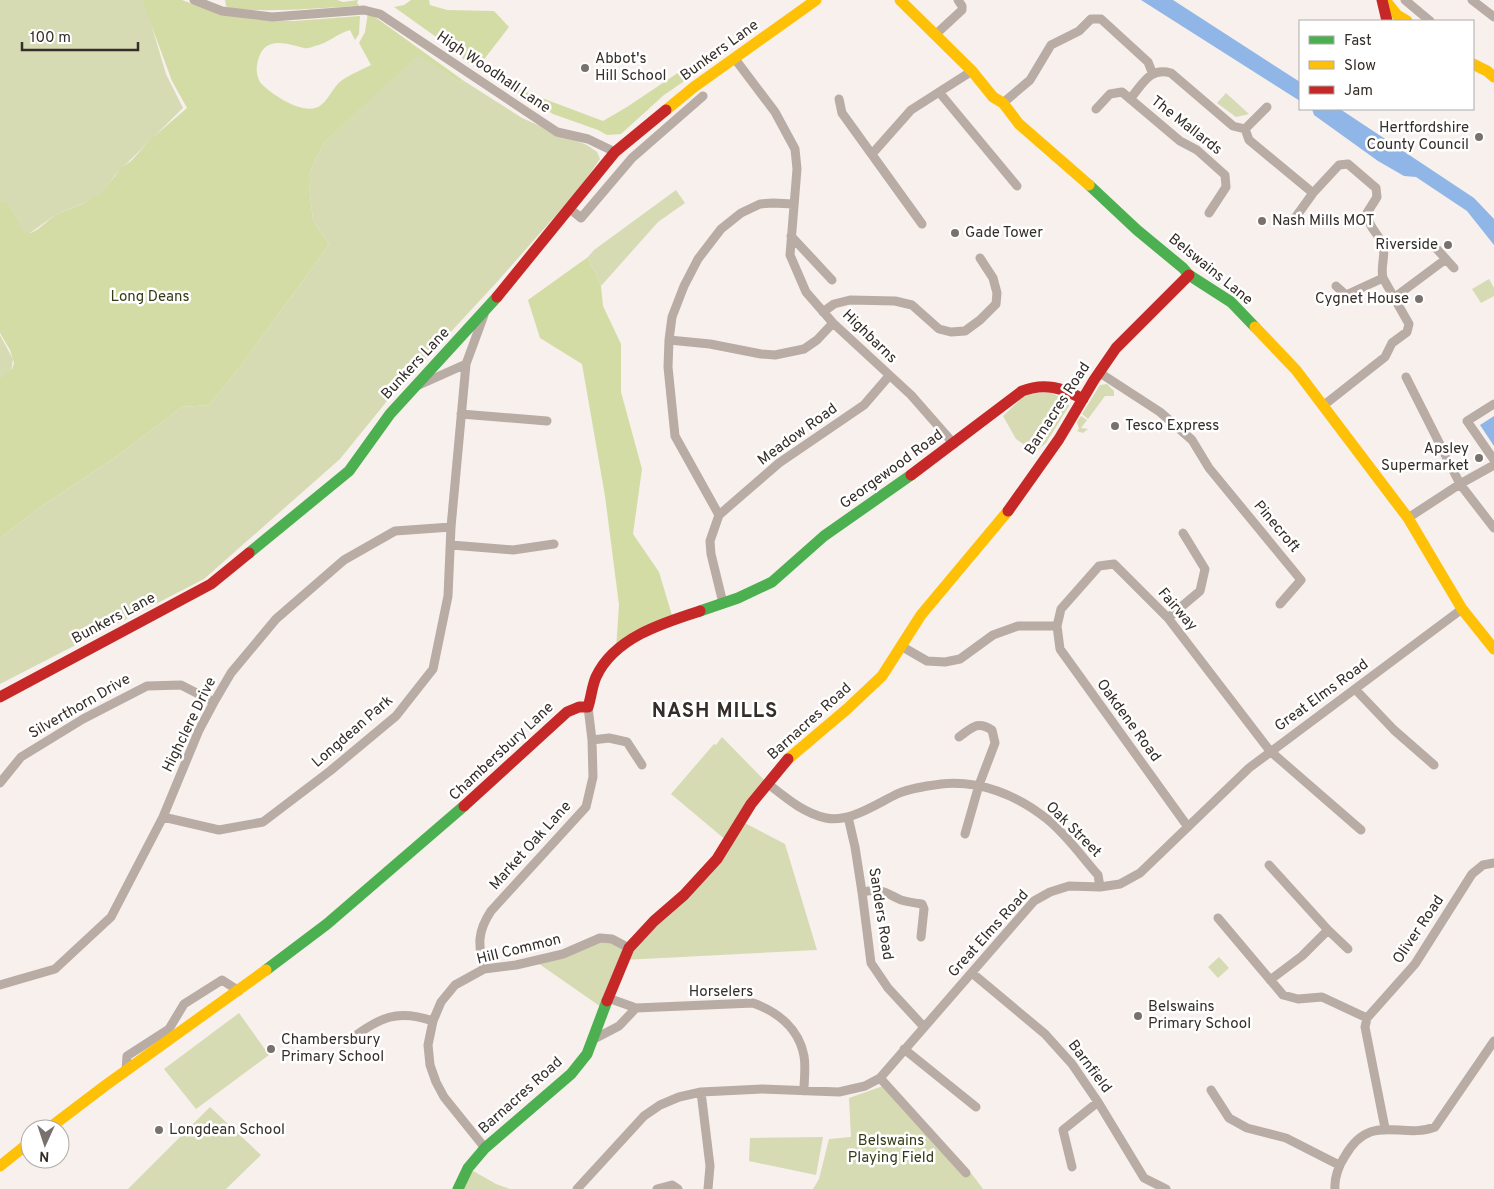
<svg xmlns="http://www.w3.org/2000/svg" width="1494" height="1189" viewBox="0 0 1494 1189" font-family="Overpass,sans-serif">
  <rect width="100%" height="100%" fill="#f7f0ec"/>
  <path fill="#d6dbb3" d="M0,0H144L166,74L183,108L115,175L101,196L55,215L26,236L0,203Z
    M418,54L459,82L464,81L522,118L549,130L587,145L597,152L600,159L580,188L496,283L387,401L340,459L204,579L0,684V538L39,508L117,456L182,407L209,405L240,367L329,245L313,220L309,185V175L314,163L324,143Z
    M1226,93L1249,114L1236,117L1217,103Z
    M676,190L685,203L658,222L601,286L588,257L594,250Z
    M1489,279L1494,288V296L1481,303L1472,289Z
    M0,335L13,359L11,372L0,380Z
    M1107,384L1114,391V396H1105L1088,419L1082,414L1100,385Z
    M1050,392L1067,401L1069,406L1046,443L1035,452L1016,439L1003,416L1026,394Z
    M1081,416L1087,420L1081,428L1088,429L1083,433L1077,431L1079,429L1077,422Z
    M722,737L767,783L741,821L785,844L817,950L623,960L604,1009L535,961L600,938L629,948L727,841L671,794L714,744L716,745Z
    M1219,957L1229,968L1218,978L1208,967Z
    M239,1013L269,1055L196,1109L164,1069Z
    M883,1086L971,1173L983,1189H813L819,1179L829,1139L851,1137L849,1098Z
    M210,1107L261,1155L226,1189H128Z
    M823,1137L816,1175L749,1161L750,1138Z
    M468,1168L496,1184L510,1189H458Z"/>
  <path fill="#d4dca6" d="M142,0H182L209,10L259,20L294,21L360,16L359,34L355,40L350,30C338,33 327,44 315,46C312,47 307,49 304,48C287,44 265,35 258,60C256,67 256,75 260,82C270,94 306,118 321,105C329,99 333,87 341,81C349,75 361,70 371,65L359,43L365,32L368,12L464,81L459,82L418,55L324,143L314,163L309,175V185L313,220L329,245L240,367L209,405L182,407L117,456L39,508L0,538V379L12,369L14,363L10,350L0,333V202L6,201L25,234L31,233L38,229L55,215L82,204L102,193L121,168L131,161L152,138L187,108L172,81Z
    M225,0H337L343,2L358,0L357,3L359,5L358,6C336,7 239,15 226,6Z
    M411,0H429L430,5L447,10L494,11L509,27L479,66L526,92L603,121L627,107L697,60L722,47L721,56L664,95L621,134L607,135L598,130L553,114L537,105L467,62L446,44L394,7L404,5Z
    M588,257L601,286L603,306L621,344V392L642,469L633,534L659,572L674,622L616,649L619,605L605,496L582,364L540,338L528,300Z"/>
  <path fill="#8fb6e7" d="M1141,0H1173L1300,82V101Z
    M1312,109H1340L1474,198L1494,219V245L1467,211L1416,177L1404,176L1378,161L1314,115Z
    M1494,416V446L1480,425Z"/>
  <g fill="none" stroke-linecap="round" stroke-linejoin="round">
    <path stroke="#b8aca5" stroke-width="9" d="M194,0L222,11L272,17L364,10L380,14L557,132L588,139L615,152
      M1405,0L1430,21
      M1472,0L1494,17
      M935,35L962,10V6L958,0
      M735,59L775,112L795,149L797,169L790,255L806,292L833,323L911,395L954,444
      M939,92L1017,186
      M839,99L842,113L922,224
      M1130,99C1143,84 1149,67 1171,73L1233,126L1245,129L1249,140L1313,193
      M1003,103L1030,80L1051,45L1079,31L1091,19H1101L1148,62L1152,72
      M1096,109L1110,94L1122,92L1180,141L1197,150L1225,175L1226,187L1209,213
      M1245,129L1267,107
      M872,154L911,110L972,71
      M569,208L581,218L632,158L703,96
      M1295,218L1313,193L1339,165L1348,164L1376,188L1377,197L1367,213C1369,230 1380,234 1383,246C1386,255 1380,267 1383,278L1409,324L1407,332L1392,343L1385,357L1324,405
      M791,236L832,280
      M1435,247L1454,268
      M1336,286L1346,295L1383,278
      M1395,297L1446,259
      M823,312L834,304L850,300L895,301L912,305L939,329L951,332L965,331L980,320L996,304L997,293L993,278L980,258
      M669,340L710,344L761,354L775,355L804,349L817,340L833,323
      M1100,373L1160,412L1192,440L1209,468L1301,580L1280,604
      M1406,377L1460,484L1494,528
      M419,385L466,364
      M1494,404L1467,421L1494,460
      M461,414L547,421
      M719,515L779,463L864,405L889,376
      M1408,518L1460,484L1494,465
      M451,545L513,550L554,544
      M723,603L711,554L710,541L719,515L675,436L668,367L669,340L672,317L684,286L698,259L721,229L741,213L760,204L773,203L793,204
      M1168,618L1200,591L1205,569L1183,533
      M901,646L927,661L945,662L960,659L993,635L1018,626H1057
      M1355,689L1394,730L1434,765
      M959,737C972,728 977,720 992,730L995,743L979,785L965,834
      M592,740L609,738L627,742L642,765
      M0,783L21,757L83,719L147,686L181,685L214,702
      M767,783C785,797 803,813 826,818C849,823 876,804 897,794C910,788 926,786 941,784C980,780 1017,795 1047,819C1066,834 1082,857 1098,875L1100,887
      M163,817L219,830L263,822L330,771L396,716L433,669L448,596L451,527L466,364L484,315
      M848,817L855,847L862,892L871,963L888,988L924,1027
      M1188,827L1060,649L1057,626L1061,609L1099,566L1114,564L1168,618L1270,751L1361,830
      M1269,865L1328,930L1348,949
      M862,892C883,888 884,892 901,900C908,902 915,903 922,904L924,909L921,937
      M1218,918L1283,995L1298,999L1322,997L1367,1018
      M484,969C478,945 477,932 491,911L586,807L593,777L592,740L588,707
      M972,973L1045,1034L1072,1064L1098,1102L1144,1178L1166,1189
      M1270,980L1302,956L1328,930
      M0,985L55,969L111,917L163,817L199,730L214,702L231,673L276,619L344,560L395,531L451,527
      M608,998L636,1008L753,1003C778,1012 799,1029 804,1056C806,1067 804,1080 804,1091
      M351,1039C380,1017 397,1009 433,1021
      M594,1039L619,1026L636,1008
      M904,1049L976,1107
      M126,1071L127,1056L169,1029L184,1004L222,980L239,991
      M880,1078L966,1173
      M1211,1090L1229,1118L1247,1128L1286,1138L1339,1165
      M701,1092L710,1166L708,1189
      M1385,1128L1365,1027L1367,1018L1415,964L1472,874L1483,865L1494,863
      M485,1148L444,1097L436,1082L430,1065L428,1045L433,1021L441,1002L455,985L484,969L516,965L563,954L600,938L612,939L629,948
      M1072,1167L1063,1130L1098,1102
      M577,1189L644,1116L660,1105L679,1097L701,1092L762,1089L839,1092L865,1086L880,1078L1034,901L1050,892L1069,886L1100,887L1120,884L1140,873L1249,768L1462,609
      M657,1189L672,1185L678,1189
      M1335,1189C1334,1178 1339,1165 1345,1156C1371,1111 1401,1140 1435,1127L1494,1041"/>
    <path stroke="#4caf50" stroke-width="11" d="M1089,185L1137,230L1183,268L1189,275L1231,302L1255,327
      M249,553L349,471L390,414L497,297
      M700,611L738,598L772,582L824,536L911,475
      M266,970L327,924L464,806
      M458,1189L468,1168L485,1148L571,1074L587,1054L607,1001"/>
    <path stroke="#ffc107" stroke-width="11" d="M900,0L972,71L993,97L1003,103L1019,124L1089,185
      M1385,0L1397,15L1407,21
      M1473,64L1487,71L1494,77
      M666,110L694,87L816,0
      M1255,327L1296,370L1408,518L1462,609L1494,649
      M788,759L847,709L882,676L921,615L1008,511
      M48,1129L106,1085L266,970
      M0,1166L30,1142"/>
    <path stroke="#c62828" stroke-width="11" d="M1382,0L1387,21
      M497,297L615,152L666,110
      M911,475L1022,391C1045,382 1062,388 1083,399
      M1008,511L1059,439L1094,380L1116,348L1189,275
      M0,697L211,584L249,553
      M464,806L567,712L579,707H588C591,698 592,686 596,677C614,638 662,623 700,611
      M607,1001L629,948L654,921L684,895L717,859L751,804L788,759"/>
  </g>
  <g fill="#79716d" stroke="#fff" stroke-width="2">
    <circle cx="585" cy="68" r="5"/>
    <circle cx="1479" cy="137" r="5"/>
    <circle cx="1262" cy="221" r="5"/>
    <circle cx="955" cy="233" r="5"/>
    <circle cx="1448" cy="245" r="5"/>
    <circle cx="1419" cy="299" r="5"/>
    <circle cx="1115" cy="426" r="5"/>
    <circle cx="1479" cy="458" r="5"/>
    <circle cx="1138" cy="1016" r="5"/>
    <circle cx="271" cy="1049" r="5"/>
    <circle cx="159" cy="1130" r="5"/>
  </g>
  <g text-anchor="middle" dominant-baseline="central" stroke-width="5" stroke-linejoin="round" paint-order="stroke">
    <g font-size="15" fill="#352d28" stroke="#fff">
      <text transform="translate(720 51) rotate(-36)">Bunkers Lane</text>
      <text transform="translate(493 73) rotate(34)">High Woodhall Lane</text>
      <text transform="translate(1186 126) rotate(38)">The Mallards</text>
      <text transform="translate(1210 270) rotate(39)">Belswains Lane</text>
      <text transform="translate(869 337) rotate(44)">Highbarns</text>
      <text transform="translate(416 364) rotate(-47)">Bunkers Lane</text>
      <text transform="translate(1058 409) rotate(-57)">Barnacres Road</text>
      <text transform="translate(798 435) rotate(-36)">Meadow Road</text>
      <text transform="translate(892 470) rotate(-36)">Georgewood Road</text>
      <text transform="translate(1276 527) rotate(50)">Pinecroft</text>
      <text transform="translate(1177 610) rotate(49)">Fairway</text>
      <text transform="translate(114 619) rotate(-28)">Bunkers Lane</text>
      <text transform="translate(1322 696) rotate(-36)">Great Elms Road</text>
      <text transform="translate(80 707) rotate(-30)">Silverthorn Drive</text>
      <text transform="translate(1128 721) rotate(54)">Oakdene Road</text>
      <text transform="translate(810 722) rotate(-42)">Barnacres Road</text>
      <text transform="translate(190 725) rotate(-64)">Highclere Drive</text>
      <text transform="translate(353 732) rotate(-41)">Longdean Park</text>
      <text transform="translate(502 752) rotate(-43)">Chambersbury Lane</text>
      <text transform="translate(1073 830) rotate(45)">Oak Street</text>
      <text transform="translate(531 846) rotate(-48)">Market Oak Lane</text>
      <text transform="translate(880 914) rotate(81)">Sanders Road</text>
      <text transform="translate(1419 930) rotate(-56)">Oliver Road</text>
      <text transform="translate(989 934) rotate(-48)">Great Elms Road</text>
      <text transform="translate(519 950) rotate(-14)">Hill Common</text>
      <text x="721" y="992">Horselers</text>
      <text transform="translate(1089 1067) rotate(53)">Barnfield</text>
      <text transform="translate(521 1096) rotate(-42)">Barnacres Road</text>
    </g>
    <g font-size="15" fill="#352d28" stroke="#fff" text-anchor="start">
      <text x="595" y="59">Abbot's<tspan x="595" dy="17">Hill School</tspan></text>
      <text x="1469" y="128" text-anchor="end">Hertfordshire<tspan x="1469" dy="17">County Council</tspan></text>
      <text x="1272" y="221">Nash Mills MOT</text>
      <text x="965" y="233">Gade Tower</text>
      <text x="1438" y="245" text-anchor="end">Riverside</text>
      <text x="1409" y="299" text-anchor="end">Cygnet House</text>
      <text x="1125" y="426">Tesco Express</text>
      <text x="1469" y="449" text-anchor="end">Apsley<tspan x="1469" dy="17">Supermarket</tspan></text>
      <text x="1148" y="1007">Belswains<tspan x="1148" dy="17">Primary School</tspan></text>
      <text x="281" y="1040">Chambersbury<tspan x="281" dy="17">Primary School</tspan></text>
      <text x="169" y="1130">Longdean School</text>
    </g>
    <g font-size="15" fill="#343c14" stroke="#fff">
      <text x="150" y="297">Long Deans</text>
      <text x="891" y="1141">Belswains<tspan x="891" dy="17">Playing Field</tspan></text>
    </g>
    <g font-size="20" font-weight="bold" letter-spacing="1" fill="#352d28" stroke="#fff">
      <text x="715" y="712">NASH MILLS</text>
    </g>
  </g>
  <rect x="1299" y="20" width="175" height="90" fill="#ffffff" stroke="#aeaba9"/>
  <rect x="1309" y="36" width="25" height="8" fill="#4caf50" stroke="#aeaba9"/>
  <text x="1344" y="45" font-size="15" fill="#352d28">Fast</text>
  <rect x="1309" y="61" width="25" height="8" fill="#ffc107" stroke="#aeaba9"/>
  <text x="1344" y="70" font-size="15" fill="#352d28">Slow</text>
  <rect x="1309" y="86" width="25" height="8" fill="#c62828" stroke="#aeaba9"/>
  <text x="1344" y="95" font-size="15" fill="#352d28">Jam</text>
  <g transform="translate(45 1144) rotate(183)"><circle r="24" fill="#ffffff" stroke="#aeaba9"/>
  <path d="M0-4L9 19L0 12L-9 19Z" fill="#79716d"/>
  <text y="-8" font-size="14" font-weight="bold" text-anchor="middle" fill="#352d28">N</text>
  </g>
  <path d="M22 42v8h116v-8" fill="none" stroke="#352d28" stroke-width="2.5"/>
  <text x="30" y="42" font-size="15" fill="#352d28" stroke="#ffffff" stroke-width="4" paint-order="stroke">100 m</text>
</svg>
